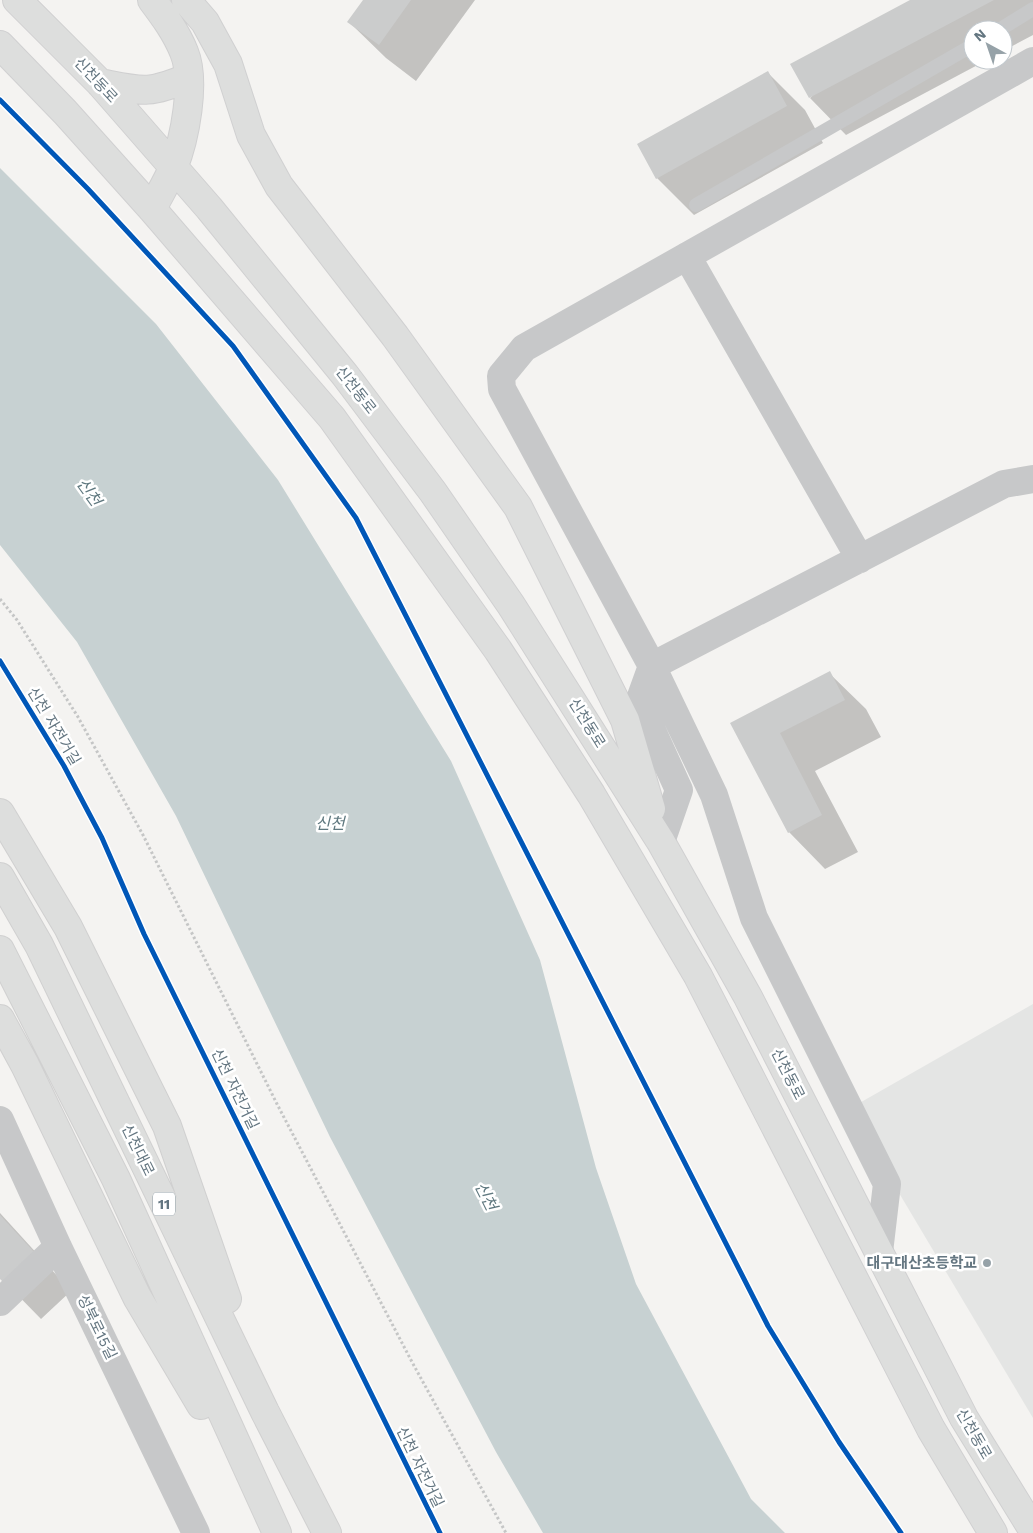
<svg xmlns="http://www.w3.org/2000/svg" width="1033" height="1533" viewBox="0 0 1033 1533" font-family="'Work Sans','Noto Sans KR',sans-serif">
  <rect width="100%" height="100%" fill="#f4f3f1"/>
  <path fill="#e4e5e4" d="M1033,1004V1418L849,1109Z"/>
  <path fill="#c7d1d2" d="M0,168L156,324L278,480L451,761L540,960L596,1168L636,1284L751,1499L785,1533H543L496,1452L330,1137L176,816L77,642L0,545Z"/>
  <path fill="#0003" d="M365,0H475L416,81L386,58L349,22Z
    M913,0H1033V35L1003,51V30H973V60H987L846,135L810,98Z
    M768,73L805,110L823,143L694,215L657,178Z
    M829,673L866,709L881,737L815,771L858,852L825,869L789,832L732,723Z
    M0,1213L71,1291L41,1319L0,1277Z"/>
  <path fill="#cbcccc" d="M363,0H411L379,45L347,22Z
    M910,0H994L809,98L790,64Z
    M768,71L787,106L656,179L637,144Z
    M830,671L845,700L780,733L822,815L788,833L730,723Z
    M0,1215L35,1253L4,1283L0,1279Z"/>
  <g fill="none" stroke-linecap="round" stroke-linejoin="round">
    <defs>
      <path id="secondary" d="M17,0L100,83L209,208L345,375L433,492L511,605L661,842L748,997L964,1418L1033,1530
        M152,0C164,16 176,32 184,52C196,81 185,139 173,168C167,182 159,195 152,209
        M186,0L205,22L228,64L251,135L279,186L395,336L518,507L625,720L651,809
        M0,45L65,112L152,209L332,418L498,650L591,794L698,976L931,1429L993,1533
        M100,83C141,91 149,95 189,77"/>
      <path id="highway" d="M0,813L68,927L167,1126L227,1299
        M0,877L39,945L265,1412L327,1533
        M0,950L116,1179L277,1533
        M0,1019L25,1065L137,1297L201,1405"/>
    </defs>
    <use href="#secondary" stroke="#d0d0d1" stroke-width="30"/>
    <use href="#highway" stroke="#d0d0d0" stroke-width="30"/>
    <path stroke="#c5c6c6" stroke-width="3" stroke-dasharray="2.5 2.5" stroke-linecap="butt" d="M0,599L17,620L78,717L143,835L277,1104L412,1362L506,1533"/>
    <path stroke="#c7c8c9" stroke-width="14" d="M999,30L1033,9
      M696,205L973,45"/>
    <path stroke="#c7c8c9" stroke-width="28" d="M687,256L860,559
      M661,842L679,790L639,702L652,666L1004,484L1033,479
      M0,1120L58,1247L196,1533
      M879,1252L887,1184L754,918L714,795L652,666L502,389L501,376L524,348L1033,61
      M0,1302L58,1247"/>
    <use href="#secondary" stroke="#dddedd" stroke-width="28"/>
    <use href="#highway" stroke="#dddedd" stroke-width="28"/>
    <defs>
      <path id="cycleway" d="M0,100L88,189L233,346L356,518L768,1326L839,1442L901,1533
        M0,661L64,766L102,838L144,934L440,1533"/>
    </defs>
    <use href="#cycleway" stroke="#fff" stroke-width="8"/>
    <use href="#cycleway" stroke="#0057b8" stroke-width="5"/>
  </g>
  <circle fill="#96a2a8" stroke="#fff" stroke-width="2" cx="987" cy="1263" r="5"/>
  <g text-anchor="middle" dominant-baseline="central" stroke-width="5" stroke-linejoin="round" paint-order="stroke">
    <rect fill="#fff" stroke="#929fa7" stroke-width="1" x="153" y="1192.5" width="22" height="23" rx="4"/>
    <g font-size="14" font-weight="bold" fill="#647681">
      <text x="164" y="1204">11</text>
    </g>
    <g font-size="15" fill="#647681" stroke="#fff">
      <text transform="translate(96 80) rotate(47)">신천동로</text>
      <text transform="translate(356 390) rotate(52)">신천동로</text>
      <text transform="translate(587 723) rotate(58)">신천동로</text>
      <text transform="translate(54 726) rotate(59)">신천 자전거길</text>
      <text transform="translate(788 1074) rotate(63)">신천동로</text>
      <text transform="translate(235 1089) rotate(64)">신천 자전거길</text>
      <text transform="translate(138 1150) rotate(64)">신천대로</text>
      <text transform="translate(97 1327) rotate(64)">성북로15길</text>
      <text transform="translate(974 1434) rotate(60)">신천동로</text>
      <text transform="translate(420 1467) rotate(64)">신천 자전거길</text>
    </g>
    <g font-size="15" font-weight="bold" fill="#647681" stroke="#fff" text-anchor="end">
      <text x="977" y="1263">대구대산초등학교</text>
    </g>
    <g font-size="16" font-style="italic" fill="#5f787f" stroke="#fff">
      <text transform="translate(89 492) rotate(54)">신천</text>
      <text x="330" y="823">신천</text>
      <text transform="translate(486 1196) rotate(63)">신천</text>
    </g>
  </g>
  <g transform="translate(988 45) rotate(320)"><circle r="24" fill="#ffffff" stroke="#c1c8cd"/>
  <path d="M0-4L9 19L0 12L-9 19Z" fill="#96a2a8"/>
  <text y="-8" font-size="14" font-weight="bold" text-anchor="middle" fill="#647681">N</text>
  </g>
</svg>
